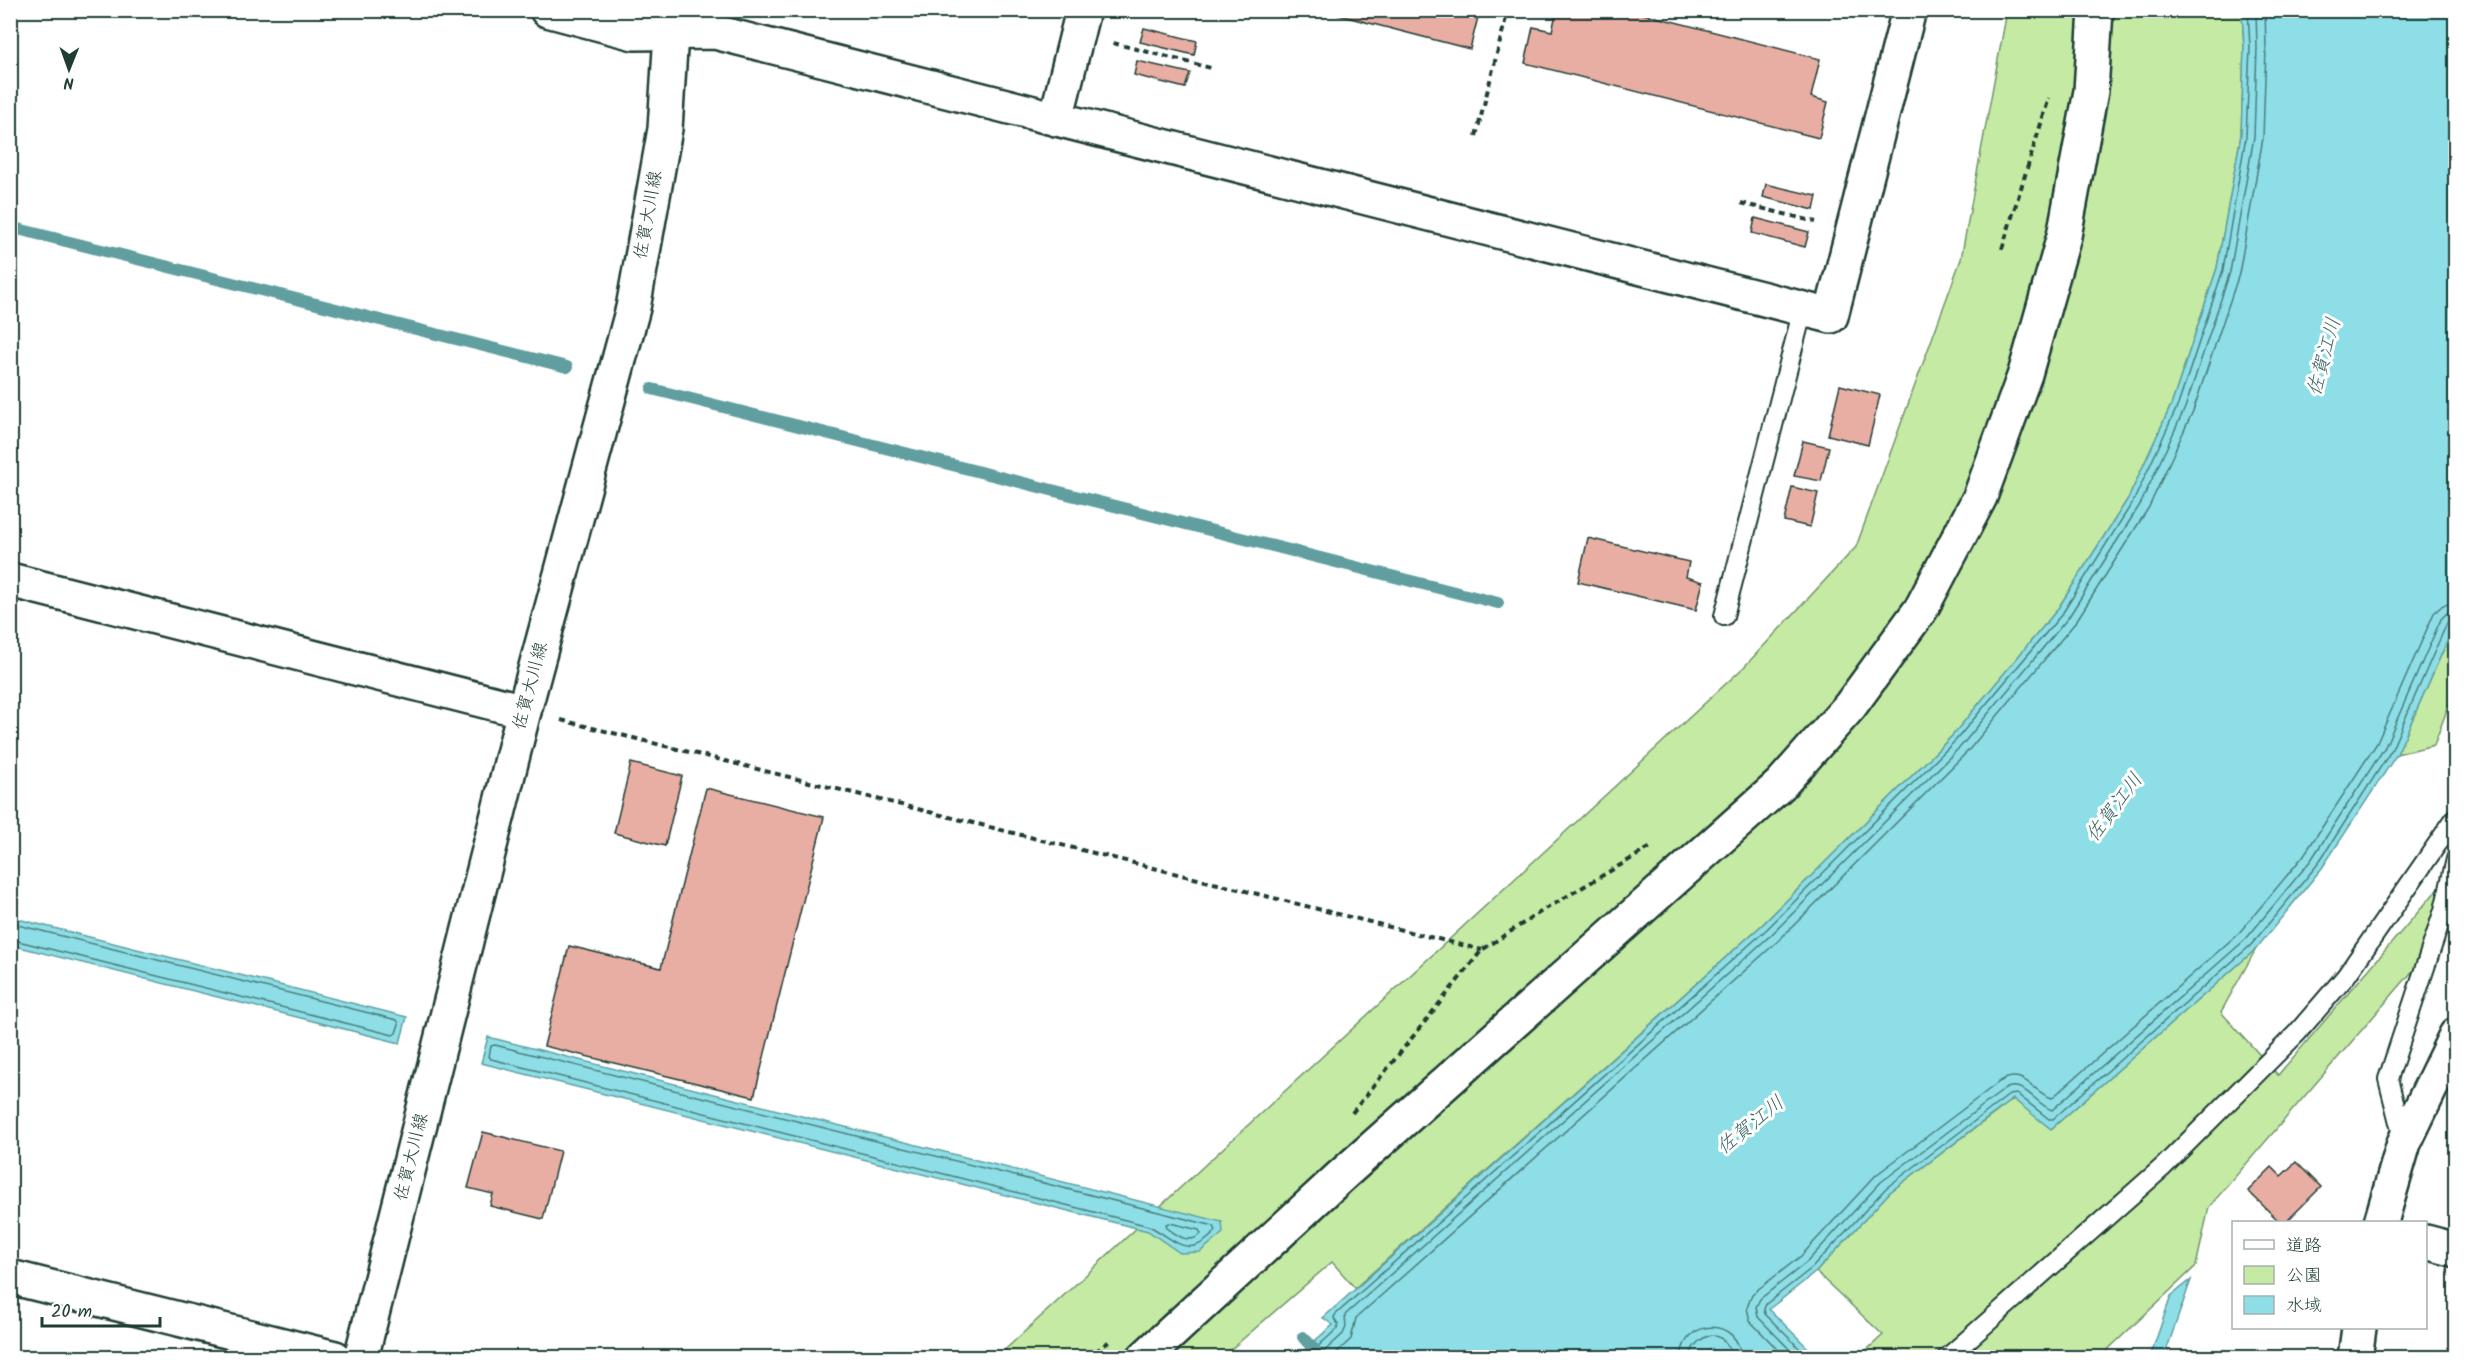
<svg xmlns="http://www.w3.org/2000/svg" width="2466" height="1368" viewBox="0 0 2466 1368" font-family="Kalam,'Klee One',sans-serif">
  <rect width="100%" height="100%" fill="#fff"/>
  <filter id="ink" filterUnits="userSpaceOnUse"><feTurbulence type="fractalNoise" baseFrequency=".0167" numOctaves="2"/><feDisplacementMap in="SourceGraphic" scale="12" xChannelSelector="R" yChannelSelector="G"/><feConvolveMatrix kernelMatrix="1 2 1 2 8 2 1 2 1" color-interpolation-filters="sRGB"/></filter>
  <g filter="url(#ink)">
    <path fill="#c4eaa4" stroke="#72946c" stroke-width="1.5" d="M2007,11H2242L2244,48L2241,135L2217,268L2172,403L2129,497L2057,610L1952,736L1763,924L1355,1288L1332,1262L1222,1357L996,1358L1744,667L1856,547L1961,259Z
      M2455,615V688L2434,745L2397,754L2450,635Z
      M2455,869V922L2209,1207L2196,1266L2100,1357H1859L1883,1335L1816,1272L1890,1192L2014,1099L2052,1128L2256,949L2221,1012L2278,1075Z"/>
    <path fill="#8ddee6" stroke="#619e9f" stroke-width="1.5" d="M2242,11H2455V615L2450,635L2397,754L2322,868L2256,949L2051,1129L2013,1099L1890,1192L1816,1272L1769,1309L1817,1357H1720L1712,1348L1701,1358L1296,1357L1333,1325L1323,1318L1763,924L1952,736L2057,610L2129,497L2172,403L2217,268L2241,135L2244,48Z
      M10,917L407,1017L400,1043L11,945Z
      M488,1037L1222,1222L1223,1233L1200,1252L1180,1253L1148,1231L481,1063Z
      M2191,1280L2164,1357H2150L2171,1296Z"/>
    <g fill="none" stroke-linecap="round" stroke-linejoin="round">
      <path stroke="#4b7d7b" stroke-width="1.5" d="M10,923L397,1020L399,1024L396,1033L393,1035L10,939
        M495,1045L1214,1226L1216,1231C1188,1261 1178,1241 1149,1226L491,1059L489,1056L491,1046Z
        M1170,1223L1199,1230L1201,1234C1189,1245 1178,1236 1167,1228L1166,1224Z
        M1305,1358L1337,1329L1338,1324L1334,1318L1335,1315L1767,929L1956,740L2062,614L2134,500L2178,405L2223,270L2246,136L2250,48L2248,10
        M1317,1358L1343,1334L1346,1327L1345,1315L1772,934L1962,745L2068,618L2141,503L2185,408L2230,272L2254,137L2257,48L2256,10
        M1331,1358L1351,1339L1356,1318L1778,941L1968,751L2075,623L2149,507L2193,411L2239,274L2263,138L2266,48L2265,10
        M1681,1358C1683,1318 1739,1316 1741,1358
        M1690,1358C1691,1346 1701,1337 1713,1335C1723,1337 1731,1347 1732,1358
        M1786,1358L1750,1321L1747,1308L1752,1294L1801,1256L1876,1175L1999,1082C2025,1066 2032,1093 2052,1098L2239,933L2304,855L2377,743L2434,613L2443,605L2456,603
        M1798,1358L1758,1317L1756,1307L1760,1299L1807,1262L1881,1182L2005,1089C2024,1079 2036,1105 2052,1110L2246,939L2311,860L2385,747L2441,619L2447,613L2456,612
        M1809,1358L1765,1314L1764,1309L1766,1304L1812,1268L1886,1188L2009,1095L2017,1094L2049,1119H2053L2251,945L2317,865L2391,751L2447,623L2456,619"/>
      <path stroke="#619e9f" stroke-width="12" d="M10,227L567,367
        M652,389L1498,603
        M1303,1337L1322,1358"/>
    </g>
    <path fill="#e8aea4" stroke="#1f3d34" stroke-width="1.5" d="M1319,10H1468L1479,13L1470,49Z
      M1557,10H1628L1820,59L1811,97L1828,102L1819,138L1525,63L1533,27L1552,31Z
      M1144,28L1197,41L1194,55L1140,42Z
      M1137,61L1190,73L1185,88L1134,75Z
      M1766,184L1817,196L1814,210L1763,197Z
      M1755,218L1809,232L1805,247L1752,233Z
      M1840,385L1880,395L1868,445L1828,435Z
      M1803,441L1829,447L1821,481L1794,476Z
      M1792,487L1818,493L1810,527L1784,521Z
      M1588,538L1689,562L1686,577L1703,582L1696,610L1578,582Z
      M631,763L682,776L665,846L614,833Z
      M706,788L824,817L754,1097L544,1046L569,946L661,968Z
      M483,1132L560,1151L543,1219L490,1206L493,1194L468,1188Z
      M2296,1162L2321,1187L2286,1222H2280L2248,1191L2272,1167L2281,1176Z"/>
    <g fill="none" stroke-linecap="round" stroke-linejoin="round">
      <defs>
        <path id="service" d="M1724,616L1803,309
          M2404,1142L2388,1079L2444,910L2456,859
          M1947,1358L2163,1167L2297,1033L2346,976L2456,817"/>
        <path id="minor" d="M547,10L634,33L715,32L1831,316L1909,10
          M1056,119L1083,10
          M10,580L524,711
          M2426,1242L2456,1250
          M1144,1358L1341,1176L1781,784L1850,706L1921,609L1980,497L2025,374L2064,236L2091,91L2096,10"/>
        <path id="tertiary" d="M10,1277L335,1358"/>
        <path id="secondary" d="M2381,1222L2404,1143L2456,1035
          M2355,1358L2359,1328"/>
        <path id="primary" d="M361,1358L524,711L633,308L665,129L671,33V10"/>
      </defs>
      <use href="#service" stroke="#1f3d34" stroke-width="22"/>
      <use href="#minor" stroke="#1f3d34" stroke-width="38"/>
      <use href="#tertiary" stroke="#1f3d34" stroke-width="38"/>
      <use href="#secondary" stroke="#1f3d34" stroke-width="38"/>
      <use href="#primary" stroke="#1f3d34" stroke-width="38"/>
      <path stroke="#1f3d34" stroke-width="4" stroke-dasharray="6 4.5" stroke-linecap="butt" d="M1113,43L1211,68
        M1476,136L1508,10
        M1741,203L1816,222
        M2002,249L2049,98
        M561,720L1482,950
        M1352,1113L1482,950L1542,911L1651,847
        M1087,1358L1111,1340"/>
      <use href="#service" stroke="#fff" stroke-width="18"/>
      <use href="#minor" stroke="#fff" stroke-width="33"/>
      <use href="#tertiary" stroke="#fff" stroke-width="33"/>
      <use href="#secondary" stroke="#fff" stroke-width="33"/>
      <use href="#primary" stroke="#fff" stroke-width="33"/>
    </g>
  </g>
  <g text-anchor="middle" dominant-baseline="central" stroke-width="6" stroke-linejoin="round" paint-order="stroke">
    <g font-size="18" fill="#1f3d34" stroke="#fff">
      <text transform="translate(649 215) rotate(-80)">佐賀大川線</text>
      <text transform="translate(531 686) rotate(-75)">佐賀大川線</text>
      <text transform="translate(412 1157) rotate(-76)">佐賀大川線</text>
    </g>
    <g font-size="20" font-style="italic" fill="#3a6560" stroke="#fff">
      <text transform="translate(2325 357) rotate(-75)">佐賀江川</text>
      <text transform="translate(2115 808) rotate(-53)">佐賀江川</text>
      <text transform="translate(1751 1126) rotate(-39)">佐賀江川</text>
    </g>
  </g>
  <rect width="2466" height="1368" fill="none" stroke="#fff" stroke-width="36"/>
  <rect x="18" y="18" width="2430" height="1332" fill="none" stroke="#1f3d34" stroke-width="2" filter="url(#ink)"/>
  <rect x="2232" y="1221" width="195" height="108" fill="#ffffff" stroke="#a5b1ae" stroke-width="1.5"/>
  <rect x="2244" y="1240" width="30" height="9" fill="#ffffff" stroke="#a5b1ae" stroke-width="1.5"/>
  <text x="2286" y="1251" font-size="18" fill="#1f3d34">道路</text>
  <rect x="2244" y="1266" width="30" height="18" fill="#c4eaa4" stroke="#a5b1ae" stroke-width="1.5"/>
  <text x="2286" y="1281" font-size="18" fill="#1f3d34">公園</text>
  <rect x="2244" y="1296" width="30" height="18" fill="#8ddee6" stroke="#a5b1ae" stroke-width="1.5"/>
  <text x="2286" y="1311" font-size="18" fill="#1f3d34">水域</text>
  <g transform="translate(69 69) rotate(181)" stroke="#ffffff" stroke-width="4.5" paint-order="stroke">
  <path d="M0-4.5L10 22L0 15L-10 22Z" fill="#1f3d34"/>
  <text y="-9" font-size="16" font-weight="bold" text-anchor="middle" fill="#1f3d34">N</text>
  </g>
  <path d="M42 1317v9h118v-9" fill="none" stroke="#1f3d34" stroke-width="3"/>
  <text x="51" y="1317" font-size="18" fill="#1f3d34" stroke="#ffffff" stroke-width="4.5" paint-order="stroke">20 m</text>
</svg>
